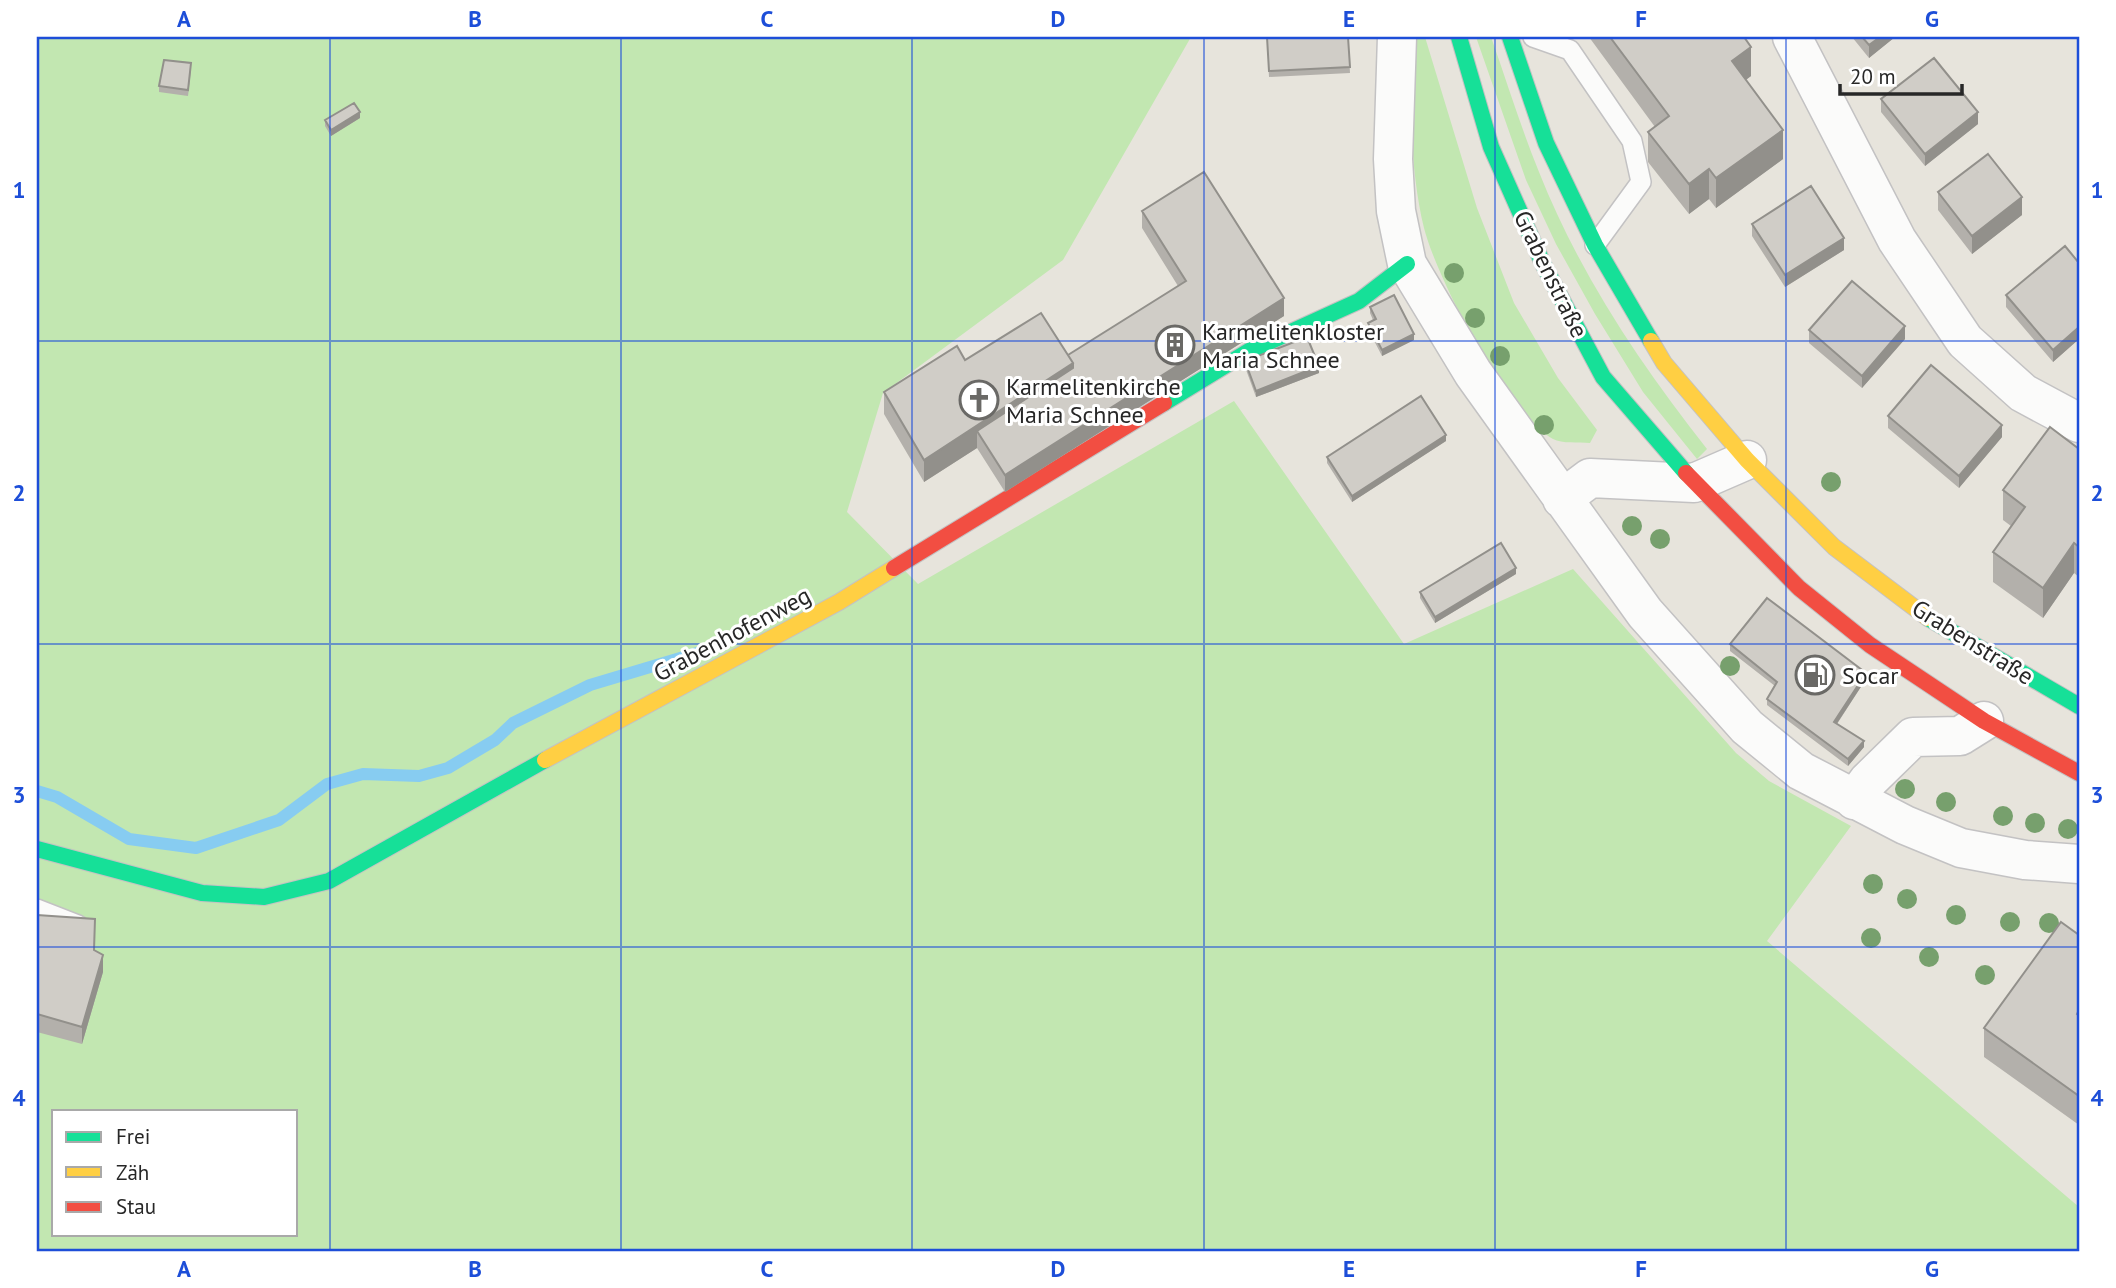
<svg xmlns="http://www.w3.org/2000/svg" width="2116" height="1288" viewBox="0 0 2116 1288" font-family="'PT Sans',sans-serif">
  <rect width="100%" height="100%" fill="#e7e4dc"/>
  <path fill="#c2e7b1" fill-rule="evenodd" d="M37,37H1191L1063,260L883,393L847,512L918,584L1234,401L1404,644L1573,569L1736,753L1769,781L1851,826L1767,941L2079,1207V1251H37ZM54,1111H296V1234H54Z
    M1410,37H1425L1477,208L1514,303L1558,378L1597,430L1590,443C1579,442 1562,444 1553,439C1507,414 1437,279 1424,228C1409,165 1411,101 1410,37Z
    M1476,37H1491C1507,82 1521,128 1539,172C1579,273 1640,364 1707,449L1697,459L1643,392L1595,314L1556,244L1526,180Z"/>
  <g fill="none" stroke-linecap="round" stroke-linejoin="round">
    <path stroke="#87ccf1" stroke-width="12" d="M37,791L57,797L129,839L196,848L279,820L327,784L363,774L419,776L448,768L495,740L513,723L590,685L707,650"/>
    <defs>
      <path id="lane" d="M1533,37L1570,50L1632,141L1641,182L1595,245
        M37,909L78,925"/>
      <path id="street" d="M1397,37L1393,159L1396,211L1407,264L1473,373L1645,613L1747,727L1801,771L1905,825L1961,848L2025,860L2079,864
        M1792,37L1897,240L1965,341L2023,393L2079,423
        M1562,499L1590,478L1694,483L1747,460
        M1854,800L1868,781L1913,737L1960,736L1984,721"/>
      <path id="fast" d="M1459,37L1491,147L1543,264L1603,377L1686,473
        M1510,37L1546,143L1595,245L1651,341
        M1164,403L1249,351L1359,301L1407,264
        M1928,618L2079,706
        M37,849L202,893L264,897L329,881L545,760"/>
      <path id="slow" d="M1651,341L1664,363L1747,460L1834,547L1928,618
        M545,760L839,602L894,568"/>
      <path id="jam" d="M1686,473L1799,588L1870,645L1984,721L2079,773
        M894,568L1164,403"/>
    </defs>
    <use href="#lane" stroke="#c3c2c3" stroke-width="22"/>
    <use href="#street" stroke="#c3c2c3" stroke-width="41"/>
    <use href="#fast" stroke="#c3c2c3" stroke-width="18"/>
    <use href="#slow" stroke="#c3c2c3" stroke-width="18"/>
    <use href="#jam" stroke="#c3c2c3" stroke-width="18"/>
    <use href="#lane" stroke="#fbfbfa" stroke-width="19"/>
    <use href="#street" stroke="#fbfbfa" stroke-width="38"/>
    <use href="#fast" stroke="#16e098" stroke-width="16"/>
    <use href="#slow" stroke="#ffcf43" stroke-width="16"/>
    <use href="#jam" stroke="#f24e42" stroke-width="16"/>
  </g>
  <g fill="#77a06d">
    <circle cx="1454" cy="273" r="10"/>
    <circle cx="1475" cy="318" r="10"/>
    <circle cx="1500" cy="356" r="10"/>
    <circle cx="1544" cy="425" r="10"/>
    <circle cx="1831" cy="482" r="10"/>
    <circle cx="1632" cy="526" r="10"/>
    <circle cx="1660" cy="539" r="10"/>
    <circle cx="1730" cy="666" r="10"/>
    <circle cx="1905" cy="789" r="10"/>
    <circle cx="1946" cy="802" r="10"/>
    <circle cx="2003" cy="816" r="10"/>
    <circle cx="2035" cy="823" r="10"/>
    <circle cx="2068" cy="829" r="10"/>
    <circle cx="1873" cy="884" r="10"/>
    <circle cx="1907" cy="899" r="10"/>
    <circle cx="1956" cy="915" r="10"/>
    <circle cx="2010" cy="922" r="10"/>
    <circle cx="2049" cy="923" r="10"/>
    <circle cx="1871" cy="938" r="10"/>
    <circle cx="1929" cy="957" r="10"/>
    <circle cx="1985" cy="975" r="10"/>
  </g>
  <path fill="#b3b0ab" d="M1267,37H1348L1350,73L1269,77Z
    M1589,37H1744L1751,76L1746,80L1783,159L1716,208L1709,199L1689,214L1648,162V132L1655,127Z
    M1852,37H1895L1869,58Z
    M191,70L188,96L159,92V86Z
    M1881,99L1978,124L1925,166L1881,112Z
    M360,118L331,136L325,126V120Z
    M1938,192L2022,215L1972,254L1938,210Z
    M1142,211L1284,316L1005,492L977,448L924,482L884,414V392L1068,355L1178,286L1142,228Z
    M1752,224L1844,250L1785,287L1752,236Z
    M2079,263V339L2053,362L2006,307V295Z
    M1370,307L1414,340L1382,356L1368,329V323L1373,320L1370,313Z
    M1809,330L1905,339L1862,388L1809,343Z
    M1245,361L1319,373L1256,397L1245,367Z
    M1888,416L2002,437L1959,488L1888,428Z
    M1446,441L1352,502L1327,463V457Z
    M2079,449V577L2074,573L2043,618L1993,582V552L2011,526L2003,520V490Z
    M1516,574L1435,623L1420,598V592Z
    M1730,644L1866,679L1837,724L1864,747L1848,766L1767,705V699L1775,686L1730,651Z
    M37,915L94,950L103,972L82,1044L37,1032Z
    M2079,935V1125L1984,1057V1028Z"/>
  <path fill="#92908b" d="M1880,37H1895L1869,58V45Z
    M1751,47V76L1732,90V61Z
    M360,112V118L331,136V130Z
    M1978,112V124L1925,166V154Z
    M1783,130V159L1716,208V178Z
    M1709,169V199L1689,214V184Z
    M2022,197V215L1972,254V236Z
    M1844,238V250L1785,287V275Z
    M1284,298V316L1005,492V475Z
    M1905,326V339L1862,388V376Z
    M2079,327V339L2053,362V350Z
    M1414,334V340L1382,356V350Z
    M1073,363V385L977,431V448L924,482V460Z
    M1319,366V373L1256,397V391Z
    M2002,425V437L1959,488V476Z
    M1446,435V441L1352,502V496Z
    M2074,543V573L2043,618V588Z
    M1516,568V574L1435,623V617Z
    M1866,673V679L1834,728V722Z
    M1864,741V747L1848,766V759Z
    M103,955V972L82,1044V1027Z"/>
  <path fill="#d0cdc7" stroke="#92908b" stroke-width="2" d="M1267,37H1348L1350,67L1269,71Z
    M1610,37H1744L1751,47L1732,61L1783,130L1716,178L1709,169L1689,184L1648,132L1669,116Z
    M1862,37H1880L1869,45Z
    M1934,58L1978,112L1925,154L1881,99Z
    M164,60L191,63L188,90L159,86Z
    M354,103L360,112L331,130L325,120Z
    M1988,154L2022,197L1972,236L1938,192Z
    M1204,172L1284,298L1005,475L977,431L1073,368V363L1068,355L1186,281L1142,211Z
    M1811,186L1844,238L1785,275L1752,224Z
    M2065,246L2079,263V327L2053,350L2006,295Z
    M1852,281L1905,326L1862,376L1809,330Z
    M1394,295L1414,334L1382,350L1368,323L1376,319L1370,307Z
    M1041,313L1073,363L924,460L884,392L957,346L965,360Z
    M1307,337L1319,366L1256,391L1245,361Z
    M1931,365L2002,425L1959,476L1888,416Z
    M1421,396L1446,435L1352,496L1327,457Z
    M2050,427L2079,449V547L2074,543L2043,588L1993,552L2025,507L2003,490Z
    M1501,543L1516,568L1435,617L1420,592Z
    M1767,598L1866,673L1834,722L1864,741L1848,759L1767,699L1777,682L1730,644Z
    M37,915L95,919L94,950L103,955L82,1027L37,1014Z
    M2061,922L2079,935V1010L2077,1014L2079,1016V1096L1984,1028Z"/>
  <path fill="none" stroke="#1d4ed8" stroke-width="2" stroke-opacity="0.55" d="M330,37V1251M621,37V1251M912,37V1251M1204,37V1251M1495,37V1251M1786,37V1251M37,341H2079M37,644H2079M37,947H2079"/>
  <defs>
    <symbol id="building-ring" viewBox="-11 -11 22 22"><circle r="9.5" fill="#fff" stroke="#6a6966" stroke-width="1.5"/><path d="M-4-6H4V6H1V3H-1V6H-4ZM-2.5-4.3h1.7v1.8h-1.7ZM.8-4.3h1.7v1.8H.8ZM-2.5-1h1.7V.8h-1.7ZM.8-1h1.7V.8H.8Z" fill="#6a6966"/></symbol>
    <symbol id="church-ring" viewBox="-11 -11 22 22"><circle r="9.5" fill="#fff" stroke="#6a6966" stroke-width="1.5"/><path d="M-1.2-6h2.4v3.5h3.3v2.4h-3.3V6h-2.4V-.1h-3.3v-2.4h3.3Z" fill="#6a6966"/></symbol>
    <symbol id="fuel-ring" viewBox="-11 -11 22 22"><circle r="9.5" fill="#fff" stroke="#6a6966" stroke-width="1.5"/><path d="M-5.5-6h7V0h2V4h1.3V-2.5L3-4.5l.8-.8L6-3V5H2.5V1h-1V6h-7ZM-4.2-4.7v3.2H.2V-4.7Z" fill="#6a6966"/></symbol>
  </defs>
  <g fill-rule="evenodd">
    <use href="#building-ring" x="1153" y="323" width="44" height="44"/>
    <use href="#church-ring" x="957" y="378" width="44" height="44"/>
    <use href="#fuel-ring" x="1793" y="653" width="44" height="44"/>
  </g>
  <g text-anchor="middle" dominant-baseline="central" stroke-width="6" stroke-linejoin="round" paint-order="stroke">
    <g font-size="24" fill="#272727" stroke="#fff">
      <text transform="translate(1551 274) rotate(64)">Grabenstraße</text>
      <text transform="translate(732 634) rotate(-28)">Grabenhofenweg</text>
      <text transform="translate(1973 642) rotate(32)">Grabenstraße</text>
    </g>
    <g font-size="24" fill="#272727" stroke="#fff" text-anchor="start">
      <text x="1202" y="331">Karmelitenkloster<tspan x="1202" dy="28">Maria Schnee</tspan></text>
      <text x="1006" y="386">Karmelitenkirche<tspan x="1006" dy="28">Maria Schnee</tspan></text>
      <text x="1842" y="675">Socar</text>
    </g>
  </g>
  <rect width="2116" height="1288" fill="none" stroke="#ffffff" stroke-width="77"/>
  <rect x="52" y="1110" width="245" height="126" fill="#ffffff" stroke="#a9a9a9" stroke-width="2"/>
  <rect x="66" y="1132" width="35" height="10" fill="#16e098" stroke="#a9a9a9" stroke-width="2"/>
  <text x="116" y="1144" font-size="21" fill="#272727">Frei</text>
  <rect x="66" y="1167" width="35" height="10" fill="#ffcf43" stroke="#a9a9a9" stroke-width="2"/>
  <text x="116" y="1180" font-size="21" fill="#272727">Zäh</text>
  <rect x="66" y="1202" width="35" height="10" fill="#f24e42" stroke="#a9a9a9" stroke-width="2"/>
  <text x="116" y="1214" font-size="21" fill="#272727">Stau</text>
  <path d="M1840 84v10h122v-10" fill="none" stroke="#272727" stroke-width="3.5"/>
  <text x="1850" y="84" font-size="21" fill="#272727" stroke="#ffffff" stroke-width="5" paint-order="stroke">20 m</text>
  <rect x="38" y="38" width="2040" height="1212" fill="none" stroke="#1d4ed8" stroke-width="2.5"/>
  <g font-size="23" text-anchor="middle" font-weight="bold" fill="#1d4ed8">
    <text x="184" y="27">A</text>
    <text x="475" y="27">B</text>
    <text x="767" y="27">C</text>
    <text x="1058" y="27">D</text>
    <text x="1349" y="27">E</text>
    <text x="1641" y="27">F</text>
    <text x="1932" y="27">G</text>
    <text x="19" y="198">1</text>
    <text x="2097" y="198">1</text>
    <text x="19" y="501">2</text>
    <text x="2097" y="501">2</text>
    <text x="19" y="803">3</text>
    <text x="2097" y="803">3</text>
    <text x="19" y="1106">4</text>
    <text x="2097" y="1106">4</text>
    <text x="184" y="1277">A</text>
    <text x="475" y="1277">B</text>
    <text x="767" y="1277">C</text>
    <text x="1058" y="1277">D</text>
    <text x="1349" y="1277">E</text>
    <text x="1641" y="1277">F</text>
    <text x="1932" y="1277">G</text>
  </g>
</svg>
